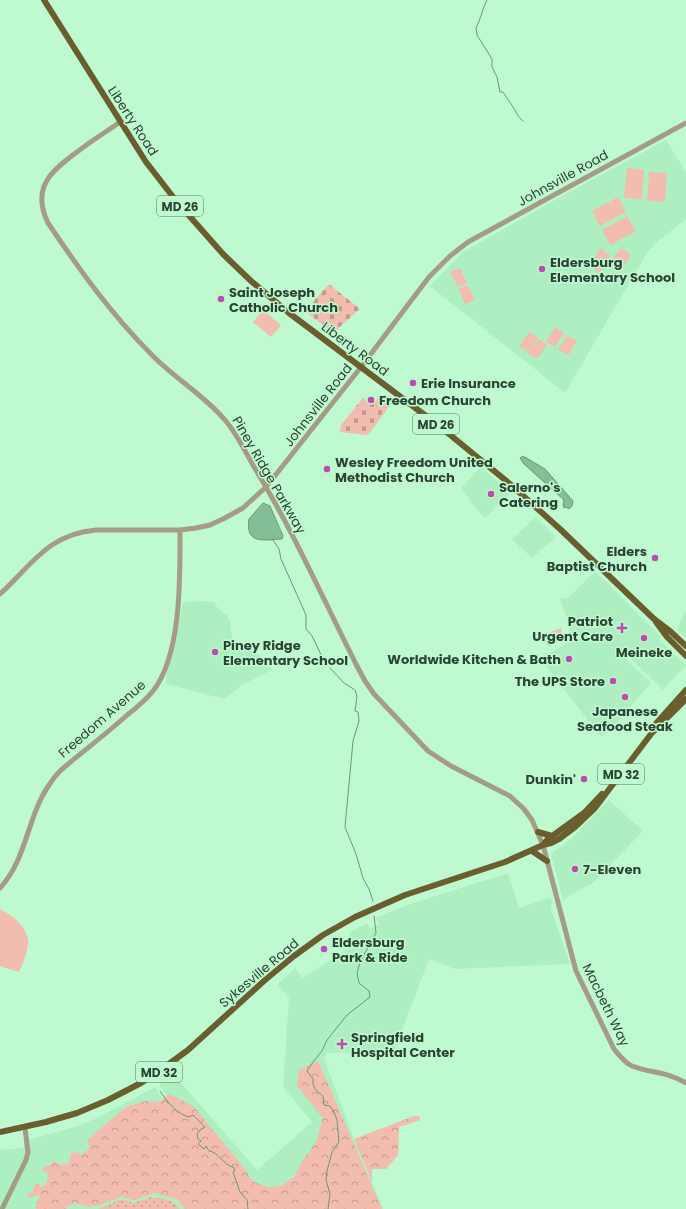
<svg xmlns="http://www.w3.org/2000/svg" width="686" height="1209" viewBox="0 0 686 1209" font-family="Poppins,sans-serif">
  <defs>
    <pattern id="grass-dots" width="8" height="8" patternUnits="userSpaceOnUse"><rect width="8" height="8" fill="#f2bcaf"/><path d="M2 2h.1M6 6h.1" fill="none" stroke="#c49a8f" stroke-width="1.8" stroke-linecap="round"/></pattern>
    <pattern id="forest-crowns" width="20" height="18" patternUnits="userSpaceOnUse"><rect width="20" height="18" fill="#f2bcaf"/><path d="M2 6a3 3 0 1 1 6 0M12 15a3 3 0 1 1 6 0" fill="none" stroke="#c49a8f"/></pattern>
    <pattern id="cemetery-stones" width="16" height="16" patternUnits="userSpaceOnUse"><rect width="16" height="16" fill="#f2bcaf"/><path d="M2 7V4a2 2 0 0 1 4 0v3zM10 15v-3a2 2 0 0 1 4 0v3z" fill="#c49a8f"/></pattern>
  </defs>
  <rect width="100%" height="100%" fill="#bff9d0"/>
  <path fill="#aeefc2" d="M666,140L686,172V219L658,241L647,253L565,393L430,286L463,252L571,191Z
    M481,467L511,493L485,518L469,501L471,500L461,488Z
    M536,517L556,537L532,558L512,539Z
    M595,571L660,636L659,640L686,665L663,690L624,652L622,655L651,683L618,721L601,737L540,658L574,640L560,599L563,597L566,600Z
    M201,601L214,602L219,610L227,615L230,621L233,646L238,643L253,650L267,662L272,670L242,685L224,699L166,684L167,672L173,655L183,602Z
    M686,611V638L677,630L678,626Z
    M609,800L643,831L594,882L563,900L551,854L571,839Z
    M508,873L519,908L550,897L553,903L550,906L570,964L455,969L429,959L394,1052L327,1053L324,1058L354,1139L383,1209H0V1150L12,1149L24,1147V1141L75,1127L97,1118L155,1087L162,1099L166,1097L159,1084L174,1075L257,1170L312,1122L283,1087L289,997L277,985L295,968L303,978L354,944L349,933L367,923L370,929L379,924L376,918L410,904Z"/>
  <path fill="url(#grass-dots)" d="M151,1197C165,1199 171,1198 180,1209H98L119,1200H124L133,1203Z"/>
  <path fill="url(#forest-crowns)" d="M318,1061L382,1209H185L177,1199L154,1193L135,1200L121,1197L99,1205L90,1207L74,1203L68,1206L66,1209H37L35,1208L40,1195L27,1198L28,1194L33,1191L35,1184H40L41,1188L47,1182L48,1173L42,1170L45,1166L51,1165L53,1160L60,1165L69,1163L71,1153L78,1152L80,1155L86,1152L90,1146L87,1140L127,1106L146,1101L159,1102L170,1094L194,1107L245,1169L252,1181L267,1187L281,1186L294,1177L303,1160L316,1142L323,1118L297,1086L299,1070Z
    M414,1116H419L420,1120L399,1127L398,1155L386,1169H372V1182L354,1139Z"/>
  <path fill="url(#cemetery-stones)" d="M329,284L360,309L333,333L305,311Z
    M363,398L372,405L378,398L389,406L388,408L368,435L340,432L341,425Z
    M561,628L564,639L549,646L544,641L548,633Z"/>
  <path fill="#f2bcaf" d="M627,168L644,170L642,199L624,198Z
    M649,172L667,173L665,202L647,201Z
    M618,197L626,212L600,226L592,211Z
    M627,216L636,231L610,245L602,230Z
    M601,248L611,256L599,273L589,265Z
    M621,248L631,255L619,272L608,265Z
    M460,268L467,283L458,287L450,272Z
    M467,285L475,300L465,304L458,289Z
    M263,310L281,325L271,337L253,322Z
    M555,327L564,333L555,347L546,342Z
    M529,332L538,338L528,352L519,346Z
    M567,335L577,341L568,355L558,350Z
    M539,339L547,345L537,359L528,353Z
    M0,909C12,915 30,929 28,944C27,954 23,963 19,972L0,966Z"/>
  <path fill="#83be96" stroke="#699978" d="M523,456L545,469L573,501L572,506L569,509L566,507L564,508L563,505L564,500L524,464L520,458Z
    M263,503L270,506L283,536L282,539C264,540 245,545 249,519Z"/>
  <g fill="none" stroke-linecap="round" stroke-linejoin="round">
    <path stroke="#699978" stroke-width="1" d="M487,0C482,9 481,19 476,28L477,35L492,59V67L497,77L500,92H503L515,110L518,116L523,121
      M273,540L279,549L281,559L306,615V629L312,636L325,663
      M330,668L344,683L355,690L357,696L355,711L358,712L359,721L353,741L345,827L356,854L363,878L369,889L373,901
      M160,1091C167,1102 177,1114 189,1117L193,1115L205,1127L200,1130L197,1134L198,1139L201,1141L198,1144L204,1149L206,1146L209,1151C219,1152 223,1165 233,1167L235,1170L233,1172L240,1192L247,1200L248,1209
      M328,1209L330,1194L326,1180L327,1171L332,1152L339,1142L337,1120L334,1112L330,1106L324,1105L323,1096C317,1091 312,1088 313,1079L307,1071L313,1062L322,1051L327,1040L347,1015L370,997L369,991L359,983L357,973L360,962L376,933L374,916"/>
    <path stroke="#a49d84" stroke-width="5" d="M120,122C106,132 91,141 77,152C51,171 31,188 48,223C79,269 111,314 151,354C174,378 204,395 225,420C237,434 245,451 254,467C293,530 323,599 357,666L365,681L374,694L428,751L451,766L510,796L524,809L532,820L543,845L576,971L614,1049C619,1055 625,1063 632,1066C650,1073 669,1072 686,1083
      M0,594C32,565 48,534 96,530H180L196,528L210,525L225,518L243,508L266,487L361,367L429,277L450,256L468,242L686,123
      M0,888C27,859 27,817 49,785C52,780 56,775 61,770C82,752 105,735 126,716C135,709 145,701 153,691C182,654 180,575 180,530
      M2,1209L26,1160L28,1152L25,1128"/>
    <path stroke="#6b5e2e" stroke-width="6" d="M44,0L146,162L177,202L223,254L251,281L289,313L438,425L510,484L560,529L654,619L671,632L686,646
      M656,622L667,637L686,656
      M652,728L686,690
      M538,832L552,836
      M543,845L548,839L584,813L602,794
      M532,851L547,861
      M0,1132L46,1122L77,1113L108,1100L141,1083L162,1069L188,1050L265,980L294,956L323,935L355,917L405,895L505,862L543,845L551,843L559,839L575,827L595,808L651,734L686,699"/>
  </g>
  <g fill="#bc4dab" stroke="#bff9d0" stroke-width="1.5">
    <circle cx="542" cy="269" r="4"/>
    <circle cx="221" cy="299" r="4"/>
    <circle cx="413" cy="383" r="4"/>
    <circle cx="371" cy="400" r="4"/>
    <circle cx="327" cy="469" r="4"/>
    <circle cx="491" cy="494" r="4"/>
    <circle cx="655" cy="558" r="4"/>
    <path d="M620 622h4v4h4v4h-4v4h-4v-4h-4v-4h4z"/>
    <circle cx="644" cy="638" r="4"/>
    <circle cx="215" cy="652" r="4"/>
    <circle cx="569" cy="659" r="4"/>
    <circle cx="613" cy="681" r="4"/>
    <circle cx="625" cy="697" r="4"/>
    <circle cx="584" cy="779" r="4"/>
    <circle cx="575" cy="869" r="4"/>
    <circle cx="324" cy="949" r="4"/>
    <path d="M340 1038h4v4h4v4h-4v4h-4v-4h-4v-4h4z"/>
  </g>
  <g text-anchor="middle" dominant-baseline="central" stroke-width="3" stroke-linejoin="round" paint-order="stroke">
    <g fill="#bff9d0" stroke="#577a62" stroke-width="1">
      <rect x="157" y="196" width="46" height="20" rx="3"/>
      <rect x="413" y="414" width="46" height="20" rx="3"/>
      <rect x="598" y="764" width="46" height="20" rx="3"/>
      <rect x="136" y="1062" width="46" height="20" rx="3"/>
    </g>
    <g font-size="12" font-weight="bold" fill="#2b4333">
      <text x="180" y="206">MD 26</text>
      <text x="436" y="424">MD 26</text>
      <text x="621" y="774">MD 32</text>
      <text x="159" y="1072">MD 32</text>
    </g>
    <g font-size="13" fill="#2b4333" stroke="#bff9d0">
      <text transform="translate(133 121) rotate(57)">Liberty Road</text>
      <text transform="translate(563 178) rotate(-29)">Johnsville Road</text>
      <text transform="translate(355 349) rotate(37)">Liberty Road</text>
      <text transform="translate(318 405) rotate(-52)">Johnsville Road</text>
      <text transform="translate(269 475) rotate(60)">Piney Ridge Parkway</text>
      <text transform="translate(102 719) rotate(-41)">Freedom Avenue</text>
      <text transform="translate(259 973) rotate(-40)">Sykesville Road</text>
      <text transform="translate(606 1005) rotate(64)">Macbeth Way</text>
    </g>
    <g font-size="13" font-weight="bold" fill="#2b4333" stroke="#bff9d0" text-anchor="start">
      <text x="550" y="262">Eldersburg<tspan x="550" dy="15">Elementary School</tspan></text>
      <text x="229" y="292">Saint Joseph<tspan x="229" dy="15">Catholic Church</tspan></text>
      <text x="421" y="383">Erie Insurance</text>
      <text x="379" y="400">Freedom Church</text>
      <text x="335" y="462">Wesley Freedom United<tspan x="335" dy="15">Methodist Church</tspan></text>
      <text x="499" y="487">Salerno's<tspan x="499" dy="15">Catering</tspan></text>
      <text x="647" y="551" text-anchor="end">Elders<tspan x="647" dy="15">Baptist Church</tspan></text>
      <text x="613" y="621" text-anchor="end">Patriot<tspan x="613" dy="15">Urgent Care</tspan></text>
      <text x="223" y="645">Piney Ridge<tspan x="223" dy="15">Elementary School</tspan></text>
      <text x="644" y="652" text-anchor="middle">Meineke</text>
      <text x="561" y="659" text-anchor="end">Worldwide Kitchen &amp; Bath</text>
      <text x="605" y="681" text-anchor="end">The UPS Store</text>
      <text x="625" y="711" text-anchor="middle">Japanese<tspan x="625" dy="15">Seafood Steak</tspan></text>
      <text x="576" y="779" text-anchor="end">Dunkin'</text>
      <text x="583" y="869">7-Eleven</text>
      <text x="332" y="942">Eldersburg<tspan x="332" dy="15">Park &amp; Ride</tspan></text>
      <text x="351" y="1037">Springfield<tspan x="351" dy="15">Hospital Center</tspan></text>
    </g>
  </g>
</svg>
